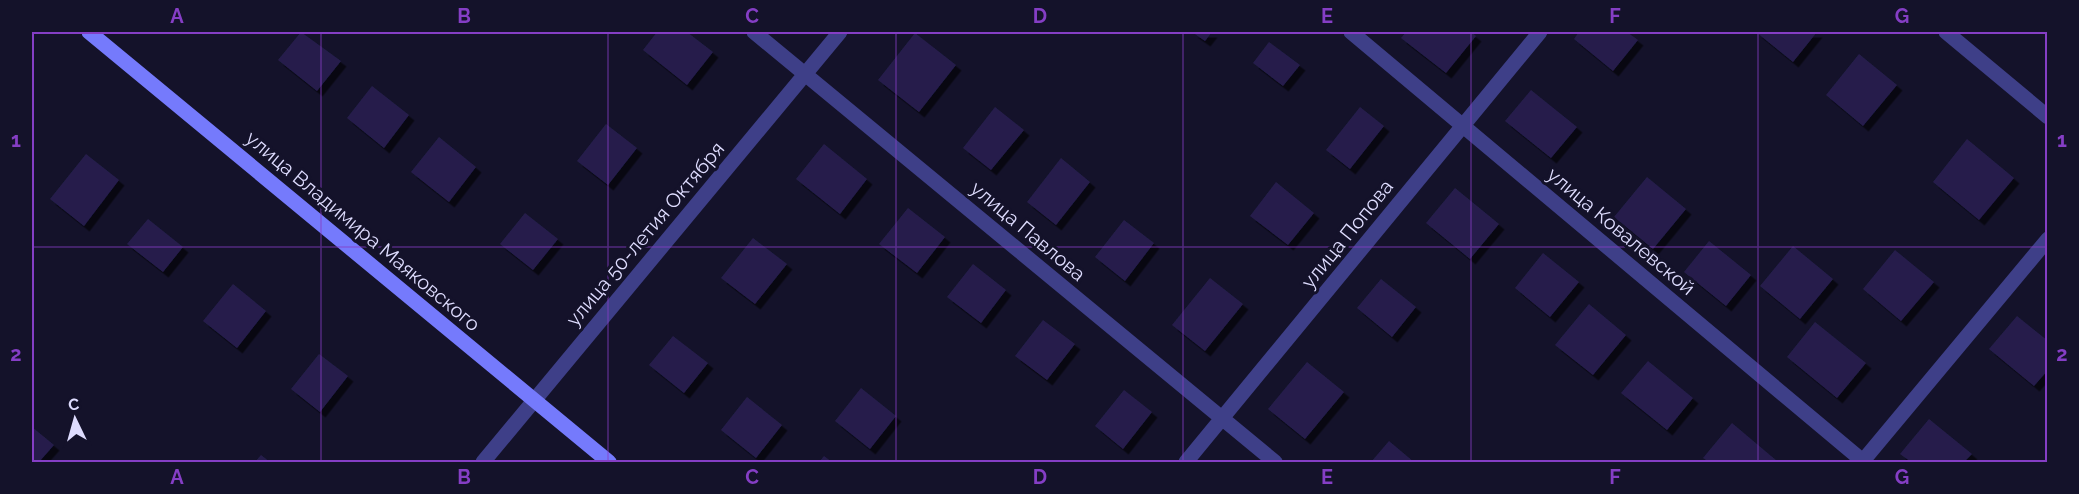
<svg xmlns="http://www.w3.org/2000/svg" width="2079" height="494" viewBox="0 0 2079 494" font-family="Raleway,sans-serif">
  <defs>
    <filter id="shadow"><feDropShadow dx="5.5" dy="5.5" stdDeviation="0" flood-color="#0009"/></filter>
  </defs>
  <rect width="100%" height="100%" fill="#14122a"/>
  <path fill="#251e4b" filter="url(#shadow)" d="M301,32L341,61L317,91L278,60Z
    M657,32H687L713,52L687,85L643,50Z
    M1192,32H1212L1205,41Z
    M1406,32H1471L1476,36L1446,73L1401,38Z
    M1579,32H1627L1638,40L1613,71L1574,39Z
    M1756,32H1817L1793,62Z
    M915,33L956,65L919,112L878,80Z
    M1269,42L1300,65L1283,86L1253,63Z
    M1859,54L1897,85L1863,126L1826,95Z
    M372,86L409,115L384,148L347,118Z
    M1531,90L1577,127L1551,158L1505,121Z
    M995,107L1024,130L991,170L963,148Z
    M1360,107L1384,126L1350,169L1326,150Z
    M606,124L637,148L608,185L577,161Z
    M439,137L476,167L449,202L411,172Z
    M1967,139L2014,178L1979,220L1933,182Z
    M824,144L867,179L840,214L796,179Z
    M86,154L119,180L84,226L50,199Z
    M1061,158L1090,182L1056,225L1027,202Z
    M1647,177L1686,209L1653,249L1614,217Z
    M1276,182L1314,213L1288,245L1250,216Z
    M1455,188L1499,224L1470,259L1426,223Z
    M908,208L945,237L917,273L879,244Z
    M525,213L558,239L533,270L500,244Z
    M148,219L183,247L163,272L127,244Z
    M1124,220L1154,243L1125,281L1095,257Z
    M753,238L787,264L755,304L721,278Z
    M1709,241L1751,275L1726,306L1684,272Z
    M1793,246L1833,279L1800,319L1760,286Z
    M1895,250L1934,282L1901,321L1863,289Z
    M1543,253L1579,282L1550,317L1515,288Z
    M973,264L1006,290L981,323L947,297Z
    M1210,278L1243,304L1205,351L1172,325Z
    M1381,279L1416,307L1392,337L1357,308Z
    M233,284L266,311L237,348L203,321Z
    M1589,304L1626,335L1593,375L1555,345Z
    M2017,316L2048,341V370L2034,386L1989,349Z
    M1043,320L1075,344L1047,380L1015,356Z
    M1815,322L1866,363L1837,398L1787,357Z
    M673,336L708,363L684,393L649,365Z
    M319,354L348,376L320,412L291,389Z
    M1648,361L1693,398L1667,430L1621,393Z
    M1307,362L1344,392L1305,439L1268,409Z
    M861,388L896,416L870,449L835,421Z
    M1124,390L1152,412L1123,449L1095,426Z
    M747,397L782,425L756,458L721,430Z
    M1929,419L1972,454L1964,462H1911L1900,454Z
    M1732,423L1777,461L1776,462H1709L1703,458Z
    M32,427L54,445L39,462H32Z
    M1389,441L1414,462H1371Z
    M261,455L270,462H255Z
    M824,456L832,462H819Z"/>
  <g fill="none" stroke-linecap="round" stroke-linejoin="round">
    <path stroke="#3e3f88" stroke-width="15" d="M754,32L1275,462
      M1351,32L1864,462
      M1946,32L2048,117
      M483,462L840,32
      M1186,462L1540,32
      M1862,462L2048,239"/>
    <path stroke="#757afc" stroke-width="15" d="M89,32L609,462"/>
  </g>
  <path fill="none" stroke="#853ec5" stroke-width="1.5" stroke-opacity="0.55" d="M321,32V462M608,32V462M896,32V462M1183,32V462M1471,32V462M1758,32V462M32,247H2048"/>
  <g text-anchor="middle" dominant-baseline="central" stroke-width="6" stroke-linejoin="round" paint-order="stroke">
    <g font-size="20" fill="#dedcfe" stroke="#14122a">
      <text transform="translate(363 231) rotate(40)">улица Владимира Маяковского</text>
      <text transform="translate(1028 231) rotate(40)">улица Павлова</text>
      <text transform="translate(1621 231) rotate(40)">улица Ковалевской</text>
      <text transform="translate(645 234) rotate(-50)">улица 50-летия Октября</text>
      <text transform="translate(1347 234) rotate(-51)">улица Попова</text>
    </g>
  </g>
  <rect width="2079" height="494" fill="none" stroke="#14122a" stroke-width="66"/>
  <g transform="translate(75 419) rotate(355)" stroke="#14122a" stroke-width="4.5" paint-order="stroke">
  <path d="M0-4.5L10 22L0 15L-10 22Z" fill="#dedcfe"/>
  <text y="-9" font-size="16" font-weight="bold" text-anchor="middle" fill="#dedcfe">С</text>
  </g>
  <rect x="33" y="33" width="2013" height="428" fill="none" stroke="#853ec5" stroke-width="2"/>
  <g font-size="20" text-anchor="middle" font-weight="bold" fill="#853ec5">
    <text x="177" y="23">A</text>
    <text x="464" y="23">B</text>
    <text x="752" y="23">C</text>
    <text x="1040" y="23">D</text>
    <text x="1327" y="23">E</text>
    <text x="1615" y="23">F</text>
    <text x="1902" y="23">G</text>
    <text x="16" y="147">1</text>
    <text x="2062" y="147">1</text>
    <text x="16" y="361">2</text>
    <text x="2062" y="361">2</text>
    <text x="177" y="484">A</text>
    <text x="464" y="484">B</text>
    <text x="752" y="484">C</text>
    <text x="1040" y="484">D</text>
    <text x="1327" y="484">E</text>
    <text x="1615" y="484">F</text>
    <text x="1902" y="484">G</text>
  </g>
</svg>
